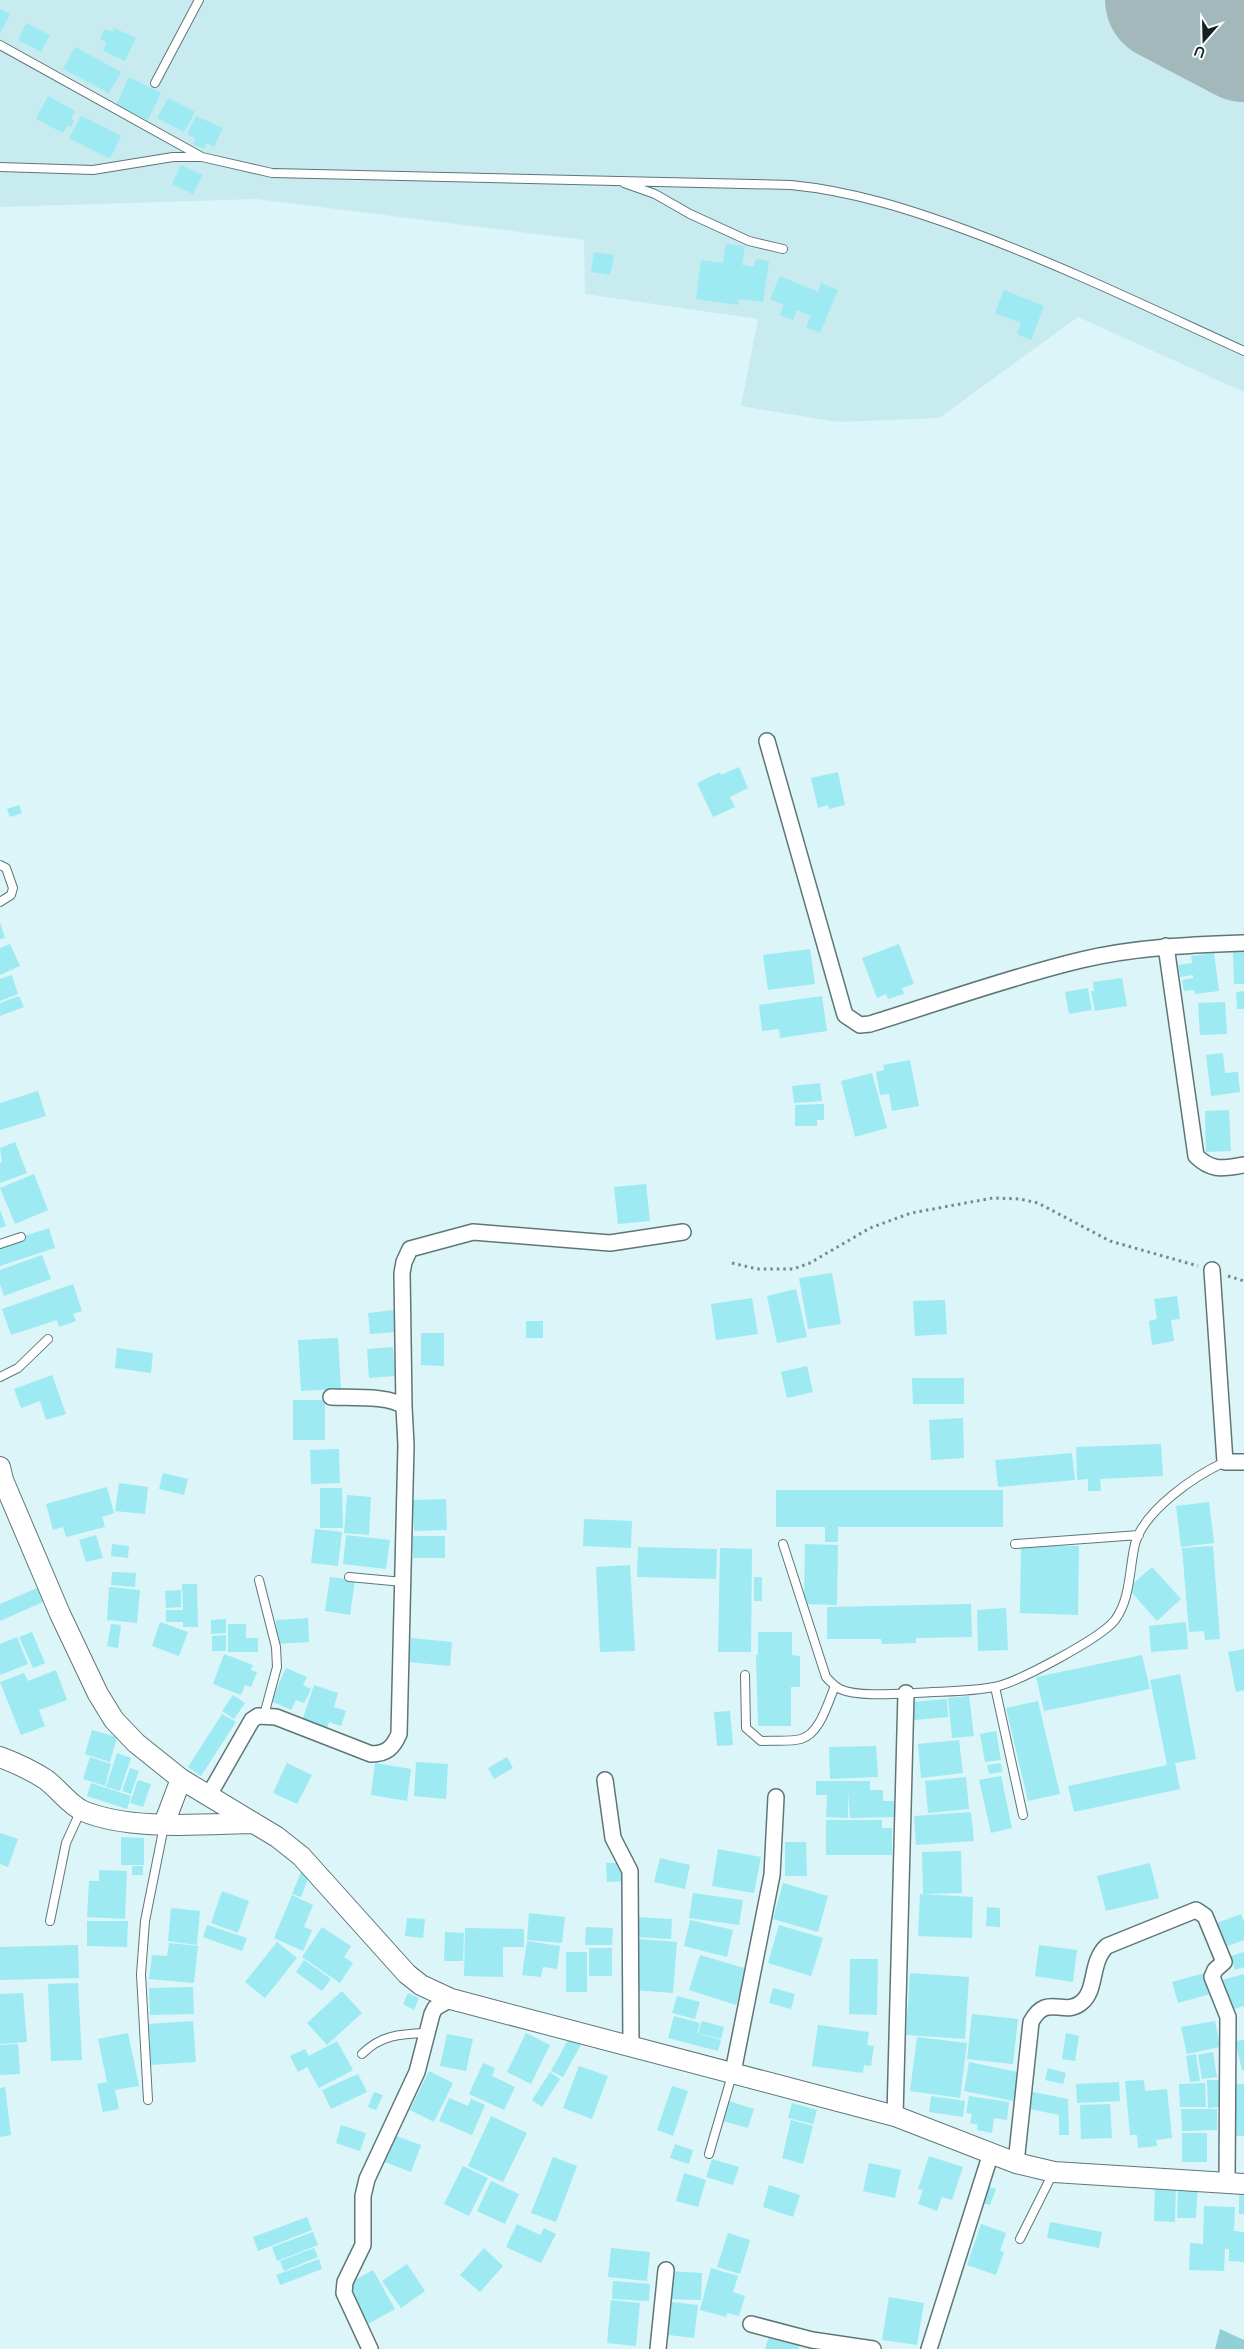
<svg xmlns="http://www.w3.org/2000/svg" width="1244" height="2349" viewBox="0 0 1244 2349" font-family="'Varela Round',sans-serif">
  <rect width="100%" height="100%" fill="#dbf5f8"/>
  <path fill="#c7ebee" d="M0,0H1244V392L1078,317L939,418L838,422L741,406L758,319L585,294L584,240L256,199L0,207Z"/>
  <path fill="#92d0d7" d="M1220,2329L1244,2340V2349H1215Z"/>
  <g fill="none" stroke-linecap="round" stroke-linejoin="round">
    <path stroke="#a2b8ba" stroke-width="122" d="M1166,0L1244,41"/>
  </g>
  <path fill="#9deaf2" d="M0,9L10,14L0,33Z
    M26,23L50,35L41,52L18,40Z
    M114,28L136,38L125,61L103,51L107,43L100,39L105,29L113,32Z
    M75,47L121,72L109,93L63,69Z
    M129,77L161,93L148,120L116,105Z
    M48,96L75,111L71,119L74,120L71,127L68,125L63,133L36,119Z
    M168,98L195,112L184,132L157,118Z
    M81,116L121,136L110,159L69,138Z
    M196,116L223,128L214,147L207,143L204,149L193,144L196,139L187,134Z
    M181,165L203,175L193,194L172,184Z
    M726,244L745,246L742,265L754,267L756,259L769,261L763,302L739,299L738,305L696,299L701,260L723,263Z
    M594,252L614,255L610,275L591,272Z
    M780,276L818,292L821,283L838,290L820,333L806,327L811,316L797,310L793,320L780,315L784,305L770,299Z
    M1004,290L1044,306L1031,340L1017,334L1021,323L995,313Z
    M739,767L748,788L730,797L735,807L713,817L697,783L720,772L721,775Z
    M838,772L845,805L829,809L828,805L818,808L811,778Z
    M19,805L22,813L10,817L7,809Z
    M0,922L5,938L0,939Z
    M10,944L20,966L0,975V948Z
    M899,944L914,984L902,988L904,994L888,999L886,994L877,998L862,958Z
    M810,949L815,984L768,990L763,955Z
    M1233,951H1244V984H1234Z
    M1214,953L1219,991L1195,994L1194,990L1184,991L1182,980L1193,978V975L1180,977L1178,965L1192,963L1191,956Z
    M12,975L18,994L0,1001V979Z
    M1122,978L1127,1006L1095,1011L1091,991H1094L1093,982Z
    M1088,988L1092,1010L1069,1014L1065,992Z
    M1244,991V1009H1237L1236,992Z
    M19,996L24,1007L0,1016V1003Z
    M822,996L827,1031L780,1038L779,1029L762,1031L759,1005Z
    M1225,1002L1227,1034L1200,1035L1198,1003Z
    M1223,1053L1225,1073L1238,1072L1240,1092L1211,1096L1206,1055Z
    M910,1060L919,1106L892,1111L889,1094L880,1095L876,1072L884,1070L883,1065Z
    M872,1073L887,1128L855,1137L841,1081Z
    M820,1083L822,1101L794,1103L792,1086Z
    M38,1091L46,1116L0,1130V1103Z
    M824,1104V1120H817V1126H795V1105Z
    M1229,1110L1231,1151L1206,1152L1205,1111Z
    M15,1142L27,1173L0,1183V1163L2,1162L0,1148Z
    M34,1174L48,1210L15,1224L0,1188Z
    M646,1184L650,1221L618,1224L614,1187Z
    M0,1210L6,1226L0,1228Z
    M49,1228L55,1248L0,1266V1244Z
    M42,1255L51,1279L4,1296L0,1284V1270Z
    M832,1273L841,1324L808,1329L799,1278Z
    M73,1284L82,1311L73,1314L76,1321L59,1327L57,1320L11,1335L2,1309Z
    M796,1289L807,1337L777,1343L767,1296Z
    M1177,1296L1180,1319L1171,1320L1174,1341L1152,1345L1149,1321L1157,1319L1154,1299Z
    M752,1298L758,1334L716,1340L711,1304Z
    M945,1300L947,1334L915,1336L913,1301Z
    M394,1310L396,1332L370,1334L368,1313Z
    M526,1321H543V1338H526Z
    M421,1333H444V1366L421,1365Z
    M338,1338L341,1389L301,1391L298,1340Z
    M393,1347L395,1376L369,1378L367,1349Z
    M117,1348L153,1353L151,1373L115,1368Z
    M807,1366L813,1392L787,1398L781,1372Z
    M52,1375L66,1414L46,1420L40,1401L21,1408L14,1389Z
    M912,1378H964V1404H913Z
    M293,1400H325V1440H293Z
    M963,1418L964,1458L931,1460L929,1420Z
    M1161,1444L1163,1476L1100,1479L1101,1491H1088V1479L1077,1480L1076,1447Z
    M339,1449L340,1483L311,1484L310,1450Z
    M1072,1453L1075,1480L998,1487L995,1460Z
    M163,1473L188,1479L184,1495L159,1489Z
    M119,1483L148,1487L145,1514L115,1511Z
    M107,1487L114,1513L102,1517L105,1527L66,1537L63,1527L53,1530L46,1504Z
    M320,1488H342L343,1528H320Z
    M776,1490H1003V1527H838V1542H825V1527H776Z
    M347,1495L371,1497L369,1535L344,1533Z
    M446,1499L447,1530L414,1531L412,1500Z
    M1209,1502L1214,1543L1181,1547L1176,1506Z
    M584,1519L632,1521L631,1548L583,1546Z
    M315,1529L342,1532L338,1566L311,1563Z
    M96,1535L103,1558L86,1562L79,1540Z
    M346,1535L390,1540L386,1569L343,1564Z
    M413,1536H445V1558H413Z
    M112,1544L129,1546L128,1558L111,1556Z
    M805,1544L838,1545L837,1605L804,1604Z
    M1021,1545L1079,1546L1078,1615L1020,1613Z
    M1213,1546L1220,1639L1205,1640L1204,1631L1189,1632L1182,1548Z
    M638,1547L717,1549L716,1579L637,1577Z
    M720,1548L752,1549L751,1652H718Z
    M630,1565L635,1651L600,1652L596,1567Z
    M1152,1567L1181,1599L1157,1621L1128,1588Z
    M112,1572L136,1573L135,1587L111,1585Z
    M330,1577L355,1580L350,1615L325,1611Z
    M754,1577H762V1601H754Z
    M182,1584H197L198,1627H183V1622H166V1610H183Z
    M109,1587L140,1590L137,1623L107,1620Z
    M37,1588L43,1602L0,1621V1604Z
    M181,1590V1607L166,1608L165,1591Z
    M971,1604L972,1637L916,1638V1643L882,1644L881,1639H827V1607Z
    M1006,1608L1008,1650L978,1651L977,1610Z
    M308,1618L309,1642L277,1644L276,1620Z
    M226,1619V1633L211,1634V1620Z
    M160,1622L188,1632L179,1656L152,1646Z
    M1186,1622L1188,1649L1151,1652L1149,1626Z
    M111,1624L121,1625L118,1648L107,1646Z
    M228,1624H246V1638H258V1652H228Z
    M32,1632L45,1663L33,1668L19,1637Z
    M758,1632H792V1655L800,1656V1687H791V1726H758L756,1655H758Z
    M226,1635V1651H212V1636Z
    M17,1637L28,1664L0,1675V1644Z
    M411,1638L452,1642L450,1666L408,1662Z
    M1244,1649V1690L1236,1692L1228,1652Z
    M224,1654L253,1665L251,1670L257,1672L251,1687L245,1685L241,1695L213,1684Z
    M1142,1655L1150,1689L1044,1711L1036,1677Z
    M286,1668L307,1677L303,1685L311,1689L304,1703L296,1700L291,1710L271,1701Z
    M56,1670L67,1700L39,1710L45,1726L21,1735L0,1682L24,1673L28,1681Z
    M1180,1674L1196,1759L1175,1763L1180,1789L1074,1812L1068,1786L1167,1765L1150,1680Z
    M314,1685L338,1693L334,1707L346,1711L341,1726L329,1722L326,1730L302,1721Z
    M233,1695L245,1703L234,1719L222,1711Z
    M969,1696L974,1736L952,1738L948,1698Z
    M947,1699L948,1717L914,1720L912,1702Z
    M1038,1701L1060,1794L1028,1801L1006,1708Z
    M730,1711L733,1745L717,1746L714,1712Z
    M222,1714L236,1722L201,1776L188,1767Z
    M92,1730L117,1737L110,1762L85,1754Z
    M996,1731L1001,1760L985,1762L980,1734Z
    M959,1740L963,1773L921,1778L918,1744Z
    M876,1746L878,1777L830,1779L829,1747Z
    M117,1753L131,1758L120,1791L106,1787Z
    M90,1757L111,1764L105,1786L83,1779Z
    M507,1757L513,1768L494,1779L488,1768Z
    M416,1762L448,1764L446,1799L414,1796Z
    M287,1763L312,1775L297,1804L273,1793Z
    M375,1763L411,1769L407,1801L371,1795Z
    M1001,1763L1002,1772L989,1774L987,1765Z
    M130,1768L139,1771L131,1794L122,1791Z
    M1001,1776L1012,1828L991,1833L979,1780Z
    M966,1777L969,1809L928,1813L925,1781Z
    M138,1780L151,1784L143,1807L130,1803Z
    M816,1781H870V1790H883V1801H894V1817L850,1818L848,1793V1818L826,1817L827,1795H816Z
    M91,1783L131,1796L127,1809L87,1796Z
    M971,1812L974,1841L916,1845L914,1816Z
    M826,1820H882V1828H892V1855H826Z
    M0,1833L18,1839L8,1867L0,1864Z
    M121,1837L144,1838V1865H121Z
    M785,1842H806L807,1876H785Z
    M718,1849L761,1857L754,1893L712,1886Z
    M961,1851L962,1893L923,1894L922,1852Z
    M660,1858L690,1865L685,1889L654,1882Z
    M606,1863H623L624,1881L607,1882Z
    M1150,1863L1159,1898L1106,1911L1097,1876Z
    M132,1866H143V1875H132Z
    M99,1870L127,1871L125,1919L87,1917L89,1881H99Z
    M301,1872L309,1876L301,1897L292,1894Z
    M783,1883L828,1896L818,1932L773,1919Z
    M222,1891L249,1901L238,1933L211,1923Z
    M693,1893L743,1900L739,1925L689,1918Z
    M920,1894L973,1897L972,1938L918,1936Z
    M292,1895L313,1905L304,1927L312,1930L303,1951L274,1938Z
    M987,1907L1000,1908V1927L986,1926Z
    M171,1908L200,1911L197,1945L168,1941Z
    M529,1913L565,1917L562,1943L527,1940Z
    M1241,1914L1244,1922V1940L1225,1947L1217,1923Z
    M635,1917L672,1919L671,1939L634,1937Z
    M407,1918L425,1919L423,1938L405,1936Z
    M690,1920L733,1930L727,1957L684,1946Z
    M87,1921H128L127,1947L87,1946Z
    M207,1925L247,1938L242,1951L203,1937Z
    M779,1925L823,1938L811,1976L768,1963Z
    M322,1927L351,1946L344,1957L353,1963L340,1983L302,1957Z
    M586,1927L613,1928L612,1945H585Z
    M465,1928L524,1929V1947H503V1977L464,1976Z
    M445,1932L464,1933L463,1961H444Z
    M639,1939L677,1942L673,1993L635,1990Z
    M527,1941L560,1946L557,1969L543,1967L541,1977L522,1975Z
    M277,1942L297,1958L265,1998L245,1982Z
    M169,1943L198,1946L194,1983L149,1979L152,1955L167,1956Z
    M78,1945L79,1978L0,1980V1947Z
    M1039,1945L1077,1950L1073,1982L1035,1976Z
    M589,1948H612V1976H589Z
    M566,1952H587V1992H566Z
    M1244,1952V1967L1235,1970L1231,1956Z
    M700,1955L747,1969L736,2005L689,1990Z
    M850,1959H878L877,2015L849,2014Z
    M304,1960L331,1979L322,1991L296,1972Z
    M910,1973L969,1977L965,2039L906,2035Z
    M1205,1973L1210,1994L1178,2003L1172,1982Z
    M1244,1974V2006L1227,2011L1219,1981Z
    M78,1983L82,2060L51,2061L48,1984Z
    M193,1987L194,2014L150,2015L149,1988Z
    M773,1988L795,1994L791,2009L769,2003Z
    M342,1991L362,2013L327,2045L307,2023Z
    M23,1993L27,2042L0,2044V1994Z
    M408,1993L419,1998L414,2010L403,2004Z
    M677,1996L700,2002L695,2019L672,2013Z
    M972,2014L1018,2019L1013,2064L967,2059Z
    M674,2016L700,2023L697,2033L721,2040L718,2051L668,2038Z
    M193,2021L196,2062L151,2065L148,2024Z
    M702,2021L724,2027L721,2039L698,2033Z
    M1215,2021L1220,2047L1187,2054L1181,2027Z
    M818,2025L869,2032L867,2045L874,2046L871,2066L864,2065L863,2073L812,2066Z
    M128,2033L139,2086L115,2090L119,2109L103,2112L97,2084L107,2082L98,2039Z
    M526,2033L550,2045L531,2084L507,2072Z
    M1066,2033L1079,2036L1075,2061L1062,2059Z
    M447,2034L473,2039L466,2071L440,2066Z
    M570,2036L582,2043L563,2077L551,2071Z
    M917,2037L967,2043L960,2098L910,2091Z
    M1244,2040V2070H1242L1235,2041Z
    M337,2041L353,2070L319,2088L307,2067L298,2072L290,2056L305,2049L309,2056Z
    M18,2044L20,2074L0,2075V2045Z
    M1213,2052L1217,2077L1202,2079L1198,2055Z
    M1196,2054L1200,2081L1190,2082L1186,2056Z
    M969,2062L1018,2072L1013,2101L964,2091Z
    M483,2063L495,2068L492,2076L515,2087L504,2110L469,2094Z
    M579,2066L608,2076L592,2119L563,2108Z
    M1048,2068L1066,2073L1063,2084L1045,2080Z
    M429,2071L453,2083L434,2122L410,2110Z
    M550,2072L560,2079L542,2107L532,2100Z
    M358,2074L367,2092L331,2109L322,2090Z
    M1144,2080L1145,2091L1167,2089L1172,2138L1156,2140L1157,2146L1138,2148L1137,2135H1130L1125,2081Z
    M1207,2080H1220L1221,2107L1208,2108Z
    M1119,2082L1120,2101L1077,2103L1076,2084Z
    M1205,2083L1206,2107H1180L1179,2084Z
    M1232,2084H1244V2136H1231Z
    M672,2086L688,2091L673,2136L657,2130Z
    M5,2087L11,2135L0,2137V2088Z
    M1028,2091L1068,2099L1069,2135H1059V2115L1025,2108Z
    M374,2092L383,2095L376,2110L368,2107Z
    M931,2096L965,2101L963,2117L929,2112Z
    M969,2096L1009,2102L1007,2120L994,2118L992,2133L977,2130L978,2125L970,2123L972,2114L966,2113Z
    M449,2098L468,2106L471,2099L485,2105L472,2135L439,2121Z
    M729,2101L754,2109L748,2128L723,2121Z
    M792,2103L817,2110L813,2124L788,2118Z
    M1110,2104L1112,2138L1081,2139L1080,2105Z
    M1181,2109H1217V2130L1182,2131Z
    M491,2116L527,2133L503,2182L468,2166Z
    M791,2120L813,2126L803,2164L782,2158Z
    M341,2125L366,2133L360,2151L336,2143Z
    M1182,2133H1207V2162H1182Z
    M391,2134L421,2145L411,2172L382,2161Z
    M675,2144L693,2150L689,2164L670,2158Z
    M929,2156L963,2167L952,2200L942,2197L937,2211L918,2204L923,2190L918,2189Z
    M553,2157L577,2166L556,2222L531,2213Z
    M712,2159L739,2167L733,2185L706,2177Z
    M869,2163L901,2170L895,2198L863,2191Z
    M463,2166L488,2178L469,2216L444,2204Z
    M684,2173L706,2180L698,2207L676,2201Z
    M491,2181L519,2194L505,2224L477,2211Z
    M1178,2183L1198,2184L1196,2218H1177Z
    M1155,2184H1176L1175,2222L1154,2221Z
    M769,2185L800,2195L793,2217L763,2207Z
    M985,2185L996,2189L990,2205L979,2202Z
    M1239,2188H1244V2214H1239Z
    M1204,2206L1235,2207L1234,2231L1244,2232V2262L1229,2261V2249H1225L1224,2271L1189,2270L1190,2243L1203,2244Z
    M307,2217L312,2230L258,2251L253,2237Z
    M1050,2222L1102,2232L1099,2248L1047,2238Z
    M517,2224L540,2235L544,2228L556,2234L541,2263L506,2247Z
    M981,2224L1006,2233L1000,2251L1004,2252L996,2275L967,2265Z
    M313,2232L318,2245L277,2261L272,2247Z
    M728,2233L750,2240L740,2274L717,2267Z
    M314,2248L318,2257L284,2271L280,2261Z
    M484,2248L503,2266L480,2292L460,2275Z
    M611,2248L650,2252L647,2281L608,2277Z
    M319,2259L322,2269L280,2285L276,2275Z
    M407,2264L425,2291L401,2308L382,2281Z
    M711,2268L738,2276L733,2292L745,2296L739,2316L727,2313L726,2317L700,2310Z
    M373,2270L395,2309L368,2324L346,2285Z
    M667,2271L702,2273L701,2300L666,2299Z
    M613,2281L650,2284L649,2301L612,2299Z
    M889,2297L924,2303L917,2345L882,2340Z
    M611,2300L640,2303L636,2346L607,2343Z
    M664,2301L698,2305L694,2338L660,2334Z
    M771,2330L801,2339L798,2349H765Z"/>
  <g fill="none" stroke-linecap="round" stroke-linejoin="round">
    <defs>
      <path id="lane" d="M0,45L202,157
        M155,83L199,0
        M0,167L93,170L173,157H202L272,173L791,185C852,191 909,209 966,230C1061,265 1152,309 1244,351
        M624,183L655,194L690,214L749,241L783,249
        M0,865L6,868L13,888L11,895L0,902
        M0,1244L21,1237
        M0,1377L18,1368L48,1339
        M783,1544L826,1677C830,1681 834,1686 840,1689C857,1697 895,1694 915,1693C941,1691 968,1692 994,1687C1017,1683 1101,1638 1115,1620C1131,1598 1129,1569 1135,1544C1144,1510 1196,1475 1225,1462
        M1015,1544L1139,1535
        M349,1577L403,1582
        M259,1580L276,1647L277,1667L264,1715
        M745,1675L746,1728L761,1741C773,1740 789,1742 801,1739C820,1734 828,1702 835,1686
        M995,1687L1023,1815
        M50,1921L66,1843L81,1810
        M362,2054C381,2035 400,2034 426,2033
        M148,2100L141,1974L145,1921L164,1826
        M709,2154L732,2075
        M1020,2239L1053,2173"/>
      <path id="street" d="M767,741L845,1015L860,1025L870,1024C941,1002 1010,977 1081,960C1134,947 1190,945 1244,943
        M1166,946L1196,1156C1213,1172 1223,1168 1244,1165
        M1212,1270L1225,1462H1244
        M404,1407L402,1273L404,1262L410,1249L473,1232L610,1243L683,1232
        M605,1780L613,1838L630,1871L631,2046
        M209,1795L252,1720L258,1716L276,1717L371,1754C386,1754 393,1748 399,1734L406,1445L404,1407C391,1395 349,1398 331,1397
        M733,2072L772,1875L776,1797
        M895,2116L906,1693
        M1016,2163L1031,2022C1047,1992 1064,2018 1082,2002C1097,1990 1090,1961 1107,1946L1196,1910L1205,1916L1224,1962L1215,1970L1212,1977L1228,2017L1227,2183
        M751,2324L812,2340L873,2349
        M370,2349L344,2293L345,2282L363,2245V2196L367,2179L417,2072L432,2014L435,2008L451,1999
        M658,2349L666,2270
        M929,2349L991,2153"/>
      <path id="secondary" d="M0,1467L3,1480L60,1614L98,1694L114,1720L136,1743L181,1779L277,1837L301,1856L407,1974L421,1985L451,1999L895,2116L1016,2163L1054,2172L1244,2184
        M0,1757C16,1763 31,1770 45,1779C58,1788 69,1805 83,1811C131,1831 203,1824 254,1823
        M164,1824L181,1779"/>
    </defs>
    <use href="#lane" stroke="#5f7679" stroke-width="10"/>
    <use href="#street" stroke="#5f7679" stroke-width="18"/>
    <use href="#secondary" stroke="#5f7679" stroke-width="22"/>
    <path stroke="#77898b" stroke-width="3" stroke-dasharray="2.5 4" stroke-linecap="butt" d="M732,1263L757,1269H793L810,1263L870,1228L911,1213L993,1198L1020,1199L1038,1203L1110,1241L1198,1266
      M1228,1276L1244,1281"/>
    <use href="#lane" stroke="#fff" stroke-width="8"/>
    <use href="#street" stroke="#fff" stroke-width="15"/>
    <use href="#secondary" stroke="#fff" stroke-width="20"/>
  </g>
  <g transform="translate(1204 40) rotate(200)" stroke="#f9feff" stroke-width="4" paint-order="stroke">
  <path d="M0-4L9 19L0 12L-9 19Z" fill="#162021"/>
  <text y="-8" font-size="14" font-weight="bold" text-anchor="middle" fill="#162021">U</text>
  </g>
</svg>
